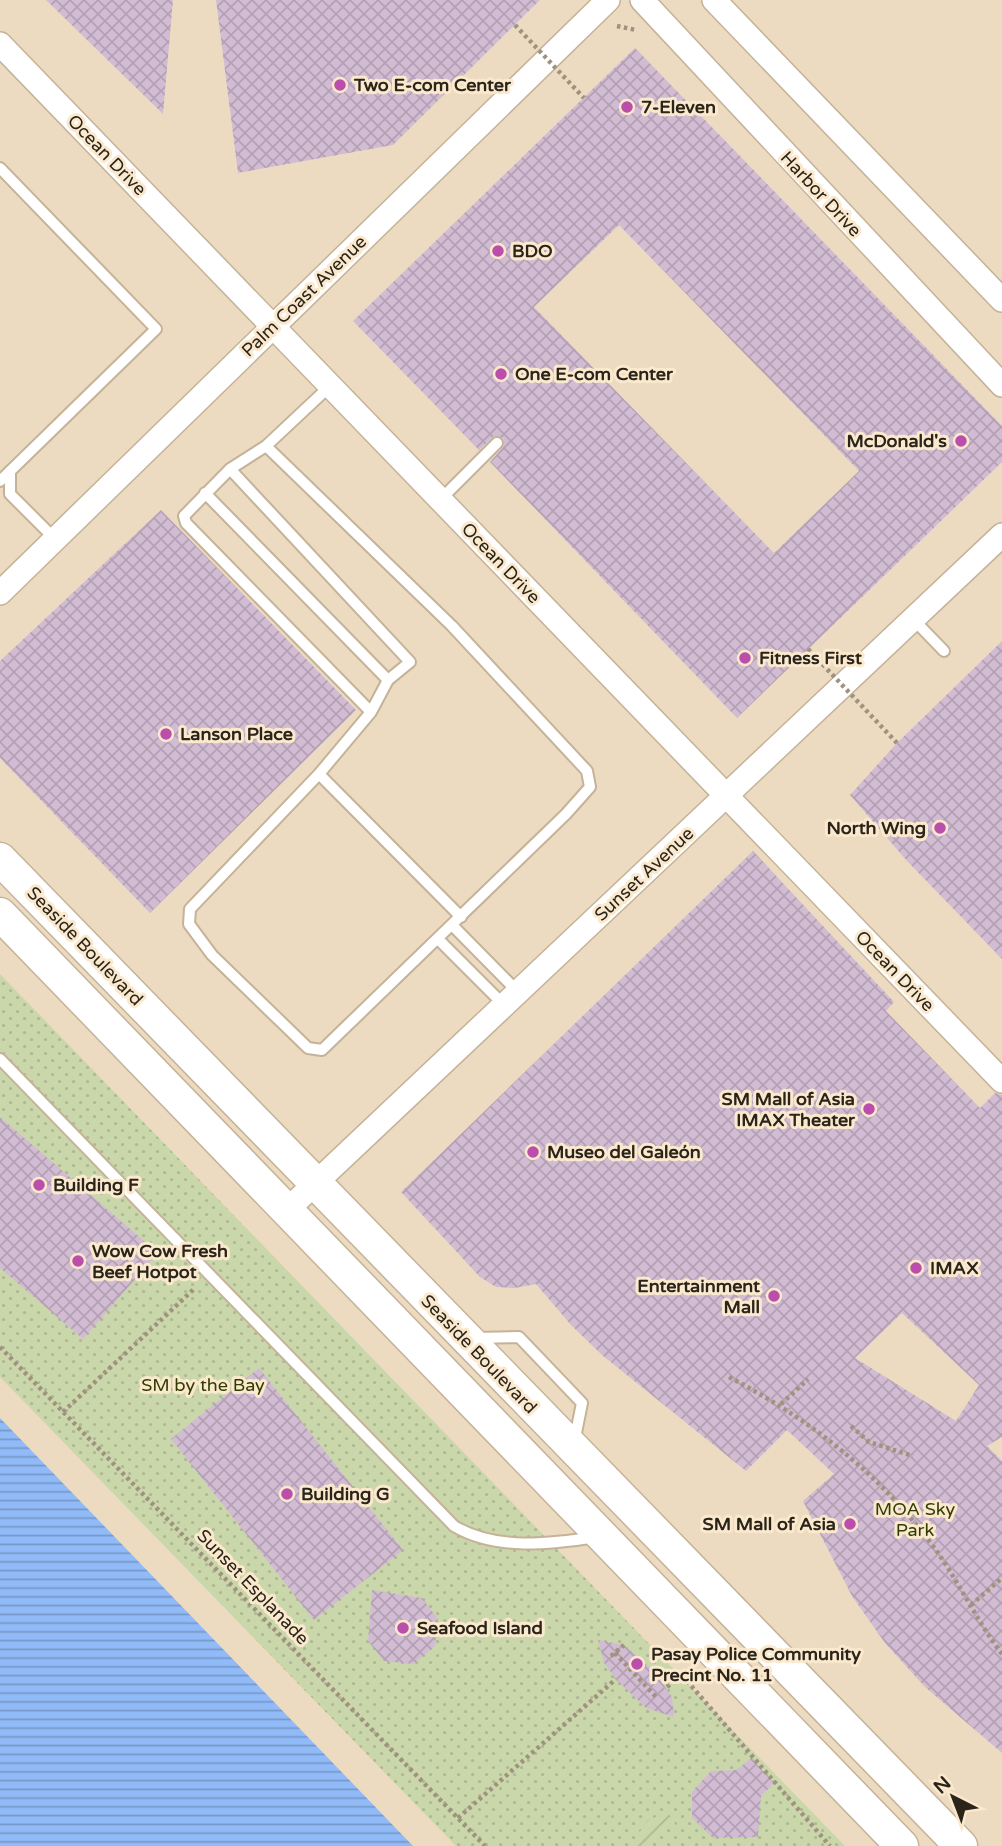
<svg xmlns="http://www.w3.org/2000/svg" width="1002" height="1846" viewBox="0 0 1002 1846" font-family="'Varela Round',sans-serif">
  <defs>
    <pattern id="park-dots" width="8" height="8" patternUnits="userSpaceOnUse" patternTransform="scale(1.75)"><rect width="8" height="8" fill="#cad7aa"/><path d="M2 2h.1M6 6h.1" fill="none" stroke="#aeb892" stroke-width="1.8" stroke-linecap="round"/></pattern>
    <pattern id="garden-furrows" width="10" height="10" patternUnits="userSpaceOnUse" patternTransform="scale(1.75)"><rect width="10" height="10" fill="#cad7aa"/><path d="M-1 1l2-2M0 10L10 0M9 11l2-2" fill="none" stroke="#aeb892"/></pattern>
    <pattern id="water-rules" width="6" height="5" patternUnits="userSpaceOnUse" patternTransform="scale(1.75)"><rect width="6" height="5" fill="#91bbf8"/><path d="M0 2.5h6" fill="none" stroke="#7798c8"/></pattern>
    <pattern id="building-cross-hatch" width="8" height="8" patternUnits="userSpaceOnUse" patternTransform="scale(1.75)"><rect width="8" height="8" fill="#d2bcd3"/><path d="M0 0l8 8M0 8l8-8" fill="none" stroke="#b4a1b5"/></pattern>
  </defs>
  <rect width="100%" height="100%" fill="#eddbc1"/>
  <path fill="url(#park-dots)" d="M0,974L845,1846H456L0,1377Z"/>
  <path fill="url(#garden-furrows)" d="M666,1813L676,1825L665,1828L648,1846H630L648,1820Z"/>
  <path fill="url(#water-rules)" d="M0,1418L413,1846H0Z"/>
  <path fill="url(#building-cross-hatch)" fill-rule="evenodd" d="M46,0H173L163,114Z
    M216,0H540L393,145L238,173Z
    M635,48L1002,426V462L737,718L490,462L504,446L503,438L494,436L479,450L353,321ZM619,225L859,471L774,553L534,307Z
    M161,510L356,710L150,913L0,758V661Z
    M1002,641V959L907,861L850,795L897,743Z
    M753,851L894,1002L886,1011L980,1108L995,1093L1002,1095V1437L987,1446L1002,1461V1753L925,1687L885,1643L852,1596L803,1501L834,1474L787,1430L746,1471L602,1355L571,1325L536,1284L515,1288L496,1287L480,1277L401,1192ZM902,1313L979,1385L956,1421L855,1358Z
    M0,1117L158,1253L83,1339L0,1268Z
    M259,1368L403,1550L314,1620L171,1439Z
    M372,1590L422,1598L438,1619L435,1646L413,1664L384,1661L368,1641Z
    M598,1640L624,1645L654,1671L672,1697L674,1717L646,1708L616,1679L604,1663Z
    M751,1758L774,1783L761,1796L758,1837L713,1838L692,1818V1792L711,1771L737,1770Z"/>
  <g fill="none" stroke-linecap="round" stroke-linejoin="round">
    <defs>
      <path id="lane" d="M0,168L156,329L0,481
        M330,386L266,446L230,469L184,516L186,523L371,712
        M230,469L410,662L388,680L371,712L319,774L190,909L189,924L212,955L308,1048L322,1050L566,814L590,787L587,771L452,626L266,446
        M10,471V494L55,539
        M205,493L388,680
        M440,500L497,443
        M913,619L944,651
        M319,774L461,917
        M452,925L518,992
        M438,939L504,1005
        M0,1059L454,1526C496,1551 550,1544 597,1537
        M475,1338L519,1337L582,1403L574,1443"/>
      <path id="street" d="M642,0L1002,385
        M714,0L1002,300
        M0,44L1002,1081
        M0,593L608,0
        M286,1211L1002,535"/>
      <path id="secondary" d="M0,859L961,1846
        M0,914L902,1846"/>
    </defs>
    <use href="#lane" stroke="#c4b399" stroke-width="14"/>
    <use href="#street" stroke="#c4b399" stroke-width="26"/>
    <use href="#secondary" stroke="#c4b399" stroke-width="35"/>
    <path stroke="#9f927e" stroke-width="4.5" stroke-dasharray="3.5 3.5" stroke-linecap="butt" d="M617,26L636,30
      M0,1347L485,1846
      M729,1377C809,1419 878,1472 933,1546C958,1580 976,1620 1002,1654
      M781,1404L808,1379
      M63,1412L195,1288
      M851,1426L869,1442L913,1456
      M971,1605L1002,1578
      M615,1653L657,1698
      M611,1656L624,1645
      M667,1687L681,1674L830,1846
      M458,1818L616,1679"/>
    <use href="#lane" stroke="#fff" stroke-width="10"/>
    <use href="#street" stroke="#fff" stroke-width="23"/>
    <use href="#secondary" stroke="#fff" stroke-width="32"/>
    <path stroke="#9f927e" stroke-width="4.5" stroke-dasharray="3.5 3.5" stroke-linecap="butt" d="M515,25L584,98
      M808,649L897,743"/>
  </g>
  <g fill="#bb4dab" stroke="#fbe9ce" stroke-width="2.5">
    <circle cx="340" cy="85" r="7"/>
    <circle cx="627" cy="107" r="7"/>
    <circle cx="498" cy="251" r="7"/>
    <circle cx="501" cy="374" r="7"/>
    <circle cx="961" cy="441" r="7"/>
    <circle cx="745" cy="658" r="7"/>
    <circle cx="166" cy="734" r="7"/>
    <circle cx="940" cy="828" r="7"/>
    <circle cx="869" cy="1109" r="7"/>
    <circle cx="533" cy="1152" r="7"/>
    <circle cx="39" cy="1185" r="7"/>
    <circle cx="78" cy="1261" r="7"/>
    <circle cx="916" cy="1268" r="7"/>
    <circle cx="774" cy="1296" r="7"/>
    <circle cx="287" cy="1494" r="7"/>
    <circle cx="850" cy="1524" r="7"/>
    <circle cx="403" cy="1628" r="7"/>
    <circle cx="637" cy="1664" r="7"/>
  </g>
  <g text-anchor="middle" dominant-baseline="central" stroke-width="6" stroke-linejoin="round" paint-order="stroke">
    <g font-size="18" font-weight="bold" fill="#2a241a" stroke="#fbe9ce" text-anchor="start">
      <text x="354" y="85">Two E-com Center</text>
      <text x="641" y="107">7-Eleven</text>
      <text x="512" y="251">BDO</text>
      <text x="515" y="374">One E-com Center</text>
      <text x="947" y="441" text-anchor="end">McDonald's</text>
      <text x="759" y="658">Fitness First</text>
      <text x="180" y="734">Lanson Place</text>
      <text x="926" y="828" text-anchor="end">North Wing</text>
      <text x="855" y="1099" text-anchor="end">SM Mall of Asia<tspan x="855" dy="21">IMAX Theater</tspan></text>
      <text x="547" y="1152">Museo del Galeón</text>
      <text x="53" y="1185">Building F</text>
      <text x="92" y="1251">Wow Cow Fresh<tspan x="92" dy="21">Beef Hotpot</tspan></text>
      <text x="930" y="1268">IMAX</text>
      <text x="760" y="1286" text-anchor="end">Entertainment<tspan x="760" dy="21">Mall</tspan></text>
      <text x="301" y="1494">Building G</text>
      <text x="836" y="1524" text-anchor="end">SM Mall of Asia</text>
      <text x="417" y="1628">Seafood Island</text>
      <text x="651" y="1654">Pasay Police Community<tspan x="651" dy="21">Precint No. 11</tspan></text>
    </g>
    <g font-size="18" fill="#2a241a" stroke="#fbe9ce">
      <text transform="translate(107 155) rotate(46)">Ocean Drive</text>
      <text transform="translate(821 194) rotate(47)">Harbor Drive</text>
      <text transform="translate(304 296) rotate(-44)">Palm Coast Avenue</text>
      <text transform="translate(501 563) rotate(46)">Ocean Drive</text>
      <text transform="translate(644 874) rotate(-43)">Sunset Avenue</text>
      <text transform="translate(85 946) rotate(46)">Seaside Boulevard</text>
      <text transform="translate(895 971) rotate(46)">Ocean Drive</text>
      <text transform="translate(479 1354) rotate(46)">Seaside Boulevard</text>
      <text transform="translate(253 1587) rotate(46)">Sunset Esplanade</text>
    </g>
    <g font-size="18" fill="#303c03" stroke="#fbe9ce">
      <text x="203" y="1385">SM by the Bay</text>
      <text x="915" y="1509">MOA Sky<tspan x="915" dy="21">Park</tspan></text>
    </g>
  </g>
  <g transform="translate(953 1797) rotate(318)" stroke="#fbe9ce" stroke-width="5" paint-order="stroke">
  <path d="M0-5L12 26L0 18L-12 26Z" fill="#2a241a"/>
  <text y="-10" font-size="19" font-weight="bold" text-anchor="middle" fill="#2a241a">N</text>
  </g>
</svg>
